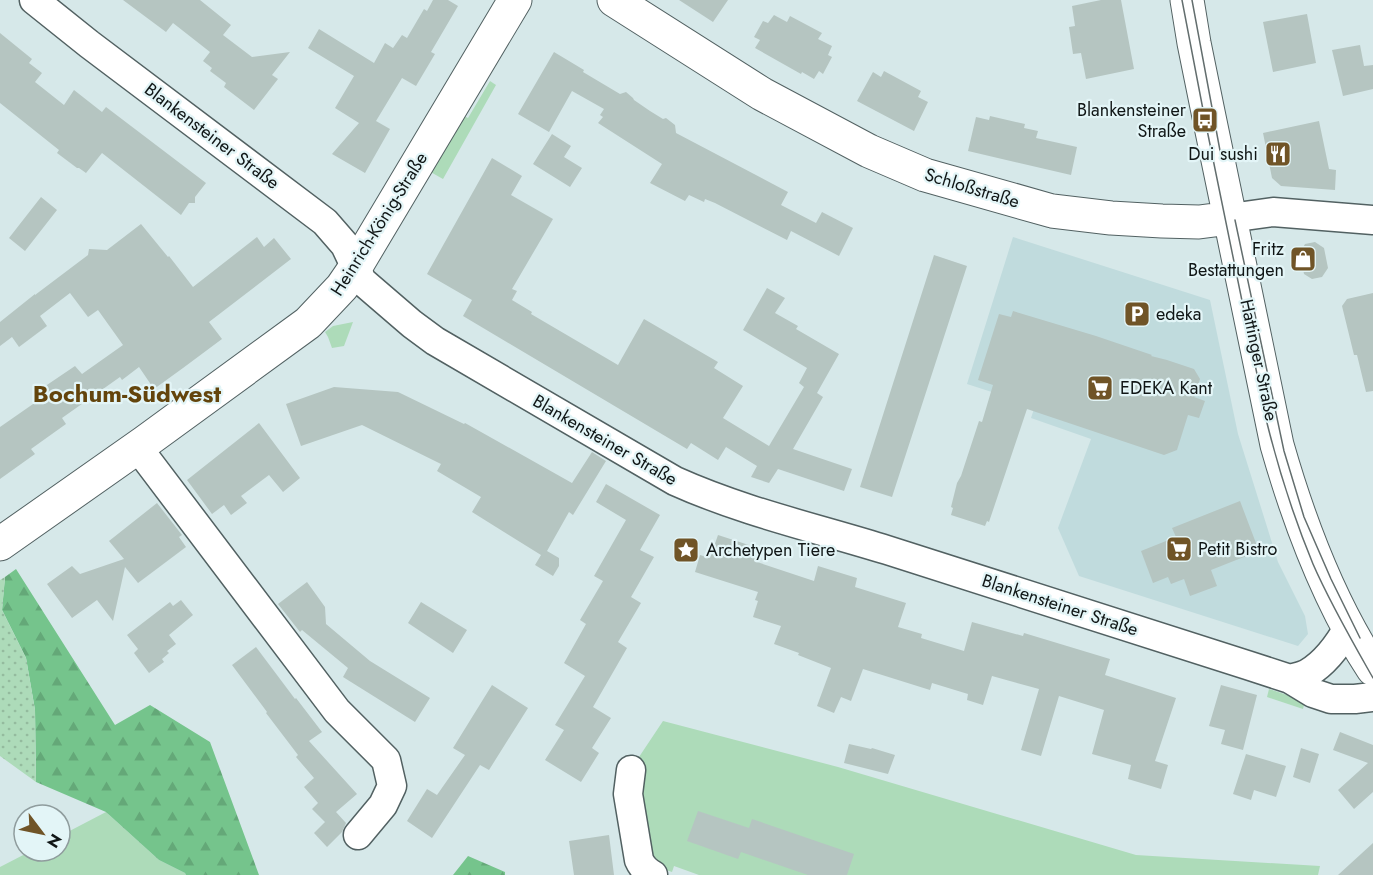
<svg xmlns="http://www.w3.org/2000/svg" width="1373" height="875" viewBox="0 0 1373 875" font-family="Jost,sans-serif">
  <defs>
    <pattern id="forest-firs" width="22" height="20" patternUnits="userSpaceOnUse" patternTransform="scale(1.5)"><rect width="22" height="20" fill="#75c48c"/><path d="M5 1l3.5 6h-7zM16 11l3.5 6h-7z" fill="#64a878"/></pattern>
    <pattern id="park-dots" width="8" height="8" patternUnits="userSpaceOnUse" patternTransform="scale(1.5)"><rect width="8" height="8" fill="#addbb9"/><path d="M2 2h.1M6 6h.1" fill="none" stroke="#94bb9e" stroke-width="1.8" stroke-linecap="round"/></pattern>
  </defs>
  <rect width="100%" height="100%" fill="#d6e8e9"/>
  <path fill="#c0dbdd" d="M1013,237L1210,300L1238,434L1278,562L1305,616L1308,634L1298,646L1079,576L1058,528L1091,439L1031,418L1035,406L967,384Z"/>
  <path fill="#addbb9" d="M490,81L496,85L443,179L427,170L460,114L468,118Z
    M353,322L344,346L332,348L328,337L325,332L333,326Z
    M1269,689L1305,701L1303,709L1267,697Z
    M663,721L838,767L1136,855L1320,866L1318,875H699L674,866L672,872L655,866L651,860L635,763Z
    M106,812L159,860L185,873L186,875H0V867L31,851H60V836Z"/>
  <path fill="url(#forest-firs)" d="M16,569L115,725L150,705L210,742L259,875H186L185,873L159,860L106,812L36,782L35,710L26,658L2,610L5,577Z
    M468,856L505,872V875H453Z"/>
  <path fill="url(#park-dots)" d="M5,577L2,610L26,658L35,710L36,782L0,756V580Z"/>
  <path fill="#b5c5c1" d="M123,0H200L231,25L223,35L252,57L290,52L272,75L278,79L254,110L224,87L226,83L210,71L212,68L203,61L210,52L173,23L166,32Z
    M433,0H448L458,6L431,52L435,54L416,86L402,78L376,121L390,129L365,173L332,154L359,123L335,108L354,76L308,48L319,29L374,63L385,43L393,48L402,35L407,38L424,9L427,11Z
    M679,0H728L713,22Z
    M1101,0H1121L1134,69L1086,79L1081,53L1073,54L1069,27L1075,26L1072,6Z
    M1307,14L1316,63L1273,72L1263,22Z
    M774,15L787,22L790,16L822,33L818,39L832,46L828,55L832,57L823,74L819,71L814,79L802,72L801,74L755,48L760,40L754,37L763,21L768,23Z
    M0,33L32,59L29,63L42,73L35,82L64,105L74,90L102,112L106,107L206,183L195,197V203H189L181,215L102,153L86,173L79,168H77L57,153L59,150L0,103Z
    M1360,45L1364,66L1373,65V89L1343,96L1332,50Z
    M554,52L584,70L583,72L620,94L626,92L633,98L634,100L650,111L663,119L666,118L675,125L676,133L788,192L781,205L816,223L822,212L853,228L839,256L791,231L787,240L715,203L705,199L704,202L689,195L685,201L650,183L662,164L598,123L603,117L600,115L604,109L572,91L549,132L518,114Z
    M884,71L921,91L918,97L928,102L914,131L857,101L873,72L881,77Z
    M990,116L1025,124L1024,128L1038,131L1036,138L1077,147L1071,175L968,151L976,117L989,120Z
    M1319,121L1329,169L1336,170L1335,190L1281,186L1272,178L1263,133Z
    M552,134L571,146L564,157L582,168L570,187L533,164Z
    M492,158L522,176L511,195L553,219L512,289L517,291L512,300L532,312L531,314L618,365L644,319L718,362L714,368L743,386L723,418L769,446L804,387L799,383L807,368L743,330L767,288L785,298L775,313L798,326L796,329L839,354L817,393L823,397L793,449L852,469L844,491L778,469L769,483L751,477L757,466L726,447L718,460L691,443L687,449L463,316L472,300L427,274Z
    M41,197L57,210L25,251L9,238Z
    M141,224L168,257L169,256L193,287L257,237L264,247L274,238L291,259L209,322L222,339L183,368L154,389L139,367L122,380L120,377L62,418L66,424L31,449L35,454L0,479V427L46,395L41,389L75,366L82,374L123,345L98,310L88,317L70,293L40,316L47,326L19,347L12,337L0,346V322L35,294V295L88,255L89,249L107,250Z
    M1315,242L1324,248L1328,268L1322,277L1312,279L1304,274L1300,253L1305,244Z
    M934,255L967,266L892,497L860,487Z
    M1373,293V391L1366,392L1357,355H1354L1342,306L1347,299Z
    M1013,311L1096,336L1152,355L1151,356L1167,360L1194,369L1200,379L1194,397L1205,401L1199,418L1188,415L1177,450L1164,455L1027,409L989,522L987,521L985,526L951,515L953,508L951,507L957,483L961,476L979,421L982,422L993,385L978,380L999,314L1011,317Z
    M334,387L398,392L464,424L465,423L572,483L592,452L606,461L573,515L569,512L547,551L559,558V566L553,576L535,565L541,555L472,512L481,497L437,471L441,464L362,425L301,446L286,404Z
    M259,423L300,478L283,492L269,475L241,496L247,503L231,515L224,505L212,514L187,480Z
    M606,484L660,515L640,550L654,557L631,597L641,603L618,642L627,648L593,707L611,718L592,748L599,753L581,782L545,760L564,730L555,725L585,676L564,663L586,624L580,620L603,581L594,576L626,520L596,502Z
    M1240,501L1259,551L1211,570L1217,586L1190,596L1184,579L1171,584L1168,577L1153,583L1141,551L1176,537L1172,528Z
    M157,503L182,535L179,537L186,547L138,583L125,567L113,621L97,600L72,618L47,584L72,566L80,574L124,559L109,541Z
    M718,535L758,548L754,561L814,581L818,566L857,578L855,587L906,603L898,627L922,634L921,638L964,651L972,622L1023,636L1024,633L1110,659L1105,675L1176,698L1155,761L1168,765L1161,789L1128,779L1131,765L1092,754L1104,710L1059,696L1041,756L1021,750L1039,689L992,676L983,705L967,700L968,694L932,683L930,690L863,669L851,701L841,697L834,713L817,706L831,668L798,655L799,653L774,644L781,626L753,617L758,601L755,600L758,592L695,572L700,555L710,558Z
    M307,582L325,607L326,624L370,661L430,698L415,722L343,677L348,668L302,630L300,632L278,604Z
    M181,600L193,615L169,635L176,644L167,651L169,653L162,659L164,662L149,673L134,653L138,649L127,635L170,602L173,606Z
    M421,602L467,630L453,653L408,623Z
    M256,647L295,699L296,698L322,732L309,741L357,794L336,812L346,823L342,832L327,847L314,833L330,817L325,822L312,809L318,803L304,787L314,778L296,757L298,755L266,713L267,712L232,665Z
    M492,685L528,708L489,770L480,765L432,838L407,821L427,789L437,795L465,755L453,748Z
    M1221,685L1257,695L1243,750L1221,744L1225,730L1209,726Z
    M1340,732L1373,745V792L1354,809L1338,790L1368,763L1333,750Z
    M849,744L871,749L872,748L895,755L888,774L844,763Z
    M1301,748L1319,754L1310,783L1293,777Z
    M1246,754L1286,766L1276,797L1254,790L1251,800L1233,794Z
    M698,811L749,828L752,819L854,854L847,875H808L741,852L738,859L687,841Z
    M609,835L614,875H574L569,841Z
    M1373,843V875H1338Z"/>
  <g fill="none" stroke-linecap="round" stroke-linejoin="round">
    <defs>
      <path id="minor" d="M34,0L89,44L325,222L345,245L362,281L412,324L435,341L675,481C744,512 816,528 887,550C1007,588 1127,626 1247,665L1290,679L1313,693L1331,699H1355L1373,697
        M1230,218L1273,212L1373,220
        M138,448L337,711L386,760L392,786L383,805L358,835
        M1290,679C1296,677 1303,676 1308,673C1325,663 1339,644 1349,626
        M631,770L628,794L639,860C642,867 646,871 653,875"/>
      <path id="secondary" d="M614,0L762,94L869,151L925,175L1052,211L1111,218L1162,221L1199,222L1230,218
        M1187,0L1194,43L1207,107L1277,445C1299,522 1329,602 1373,669
        M0,544L145,442L308,323L342,287L355,268L515,0"/>
    </defs>
    <use href="#minor" stroke="#526162" stroke-width="31"/>
    <use href="#secondary" stroke="#526162" stroke-width="35"/>
    <use href="#minor" stroke="#fff" stroke-width="28"/>
    <use href="#secondary" stroke="#fff" stroke-width="33"/>
    <path stroke="#636e6e" stroke-width="1.5" d="M1182,0L1205,120L1267,423C1279,471 1294,518 1313,564C1330,603 1352,641 1373,678
      M1192,0L1221,156
      M1235,220L1284,451L1304,517L1331,579L1360,638"/>
  </g>
  <defs>
    <symbol id="bus-square" viewBox="-11 -11 22 22"><rect x="-9" y="-9" width="18" height="18" rx="4" fill="#705427" stroke="#e3f5f7"/><path d="M-5-6H5V4H4V6H2V4H-2V6H-4V4H-5ZM-3.5-4V0h7V-4ZM-3.5 1.2v1.5H-2V1.2ZM2 1.2v1.5H3.5V1.2Z" fill="#fff"/></symbol>
    <symbol id="restaurant-square" viewBox="-11 -11 22 22"><rect x="-9" y="-9" width="18" height="18" rx="4" fill="#705427" stroke="#e3f5f7"/><path d="M-5-6h1v4h1v-4h1v4h1v-4h1v5L-1.5 .5V6h-2V.5L-5-1ZM5-6V6H3V1.5H1.5Q1.5-4 5-6Z" fill="#fff"/></symbol>
    <symbol id="shop-square" viewBox="-11 -11 22 22"><rect x="-9" y="-9" width="18" height="18" rx="4" fill="#705427" stroke="#e3f5f7"/><path d="M-5-2.5h2.3a2.7 3.5 0 0 1 5.4 0H5L5.5 6h-11ZM-1.5-2.5h3a1.5 2.3 0 0 0-3 0Z" fill="#fff"/></symbol>
    <symbol id="parking-square" viewBox="-11 -11 22 22"><rect x="-9" y="-9" width="18" height="18" rx="4" fill="#705427" stroke="#e3f5f7"/><path d="M-3.5-5.5H1a3.5 3.5 0 0 1 0 7H-1V5.5H-3.5ZM-1-3.4V-.6H.8a1.4 1.4 0 0 0 0-2.8Z" fill="#fff"/></symbol>
    <symbol id="supermarket-square" viewBox="-11 -11 22 22"><rect x="-9" y="-9" width="18" height="18" rx="4" fill="#705427" stroke="#e3f5f7"/><path d="M-6-5.5h2.5l.6 2H6L4.5 2H-2.5L-4.4-4H-6ZM-1.5 3.2a1.3 1.3 0 1 0 .1 0ZM3 3.2a1.3 1.3 0 1 0 .1 0Z" fill="#fff"/></symbol>
    <symbol id="sight-square" viewBox="-11 -11 22 22"><rect x="-9" y="-9" width="18" height="18" rx="4" fill="#705427" stroke="#e3f5f7"/><path d="M0-6L1.8-2.2L6-1.7L2.9 1.2L3.7 5.4L0 3.3L-3.7 5.4L-2.9 1.2L-6-1.7L-1.8-2.2Z" fill="#fff"/></symbol>
  </defs>
  <g fill-rule="evenodd">
    <use href="#bus-square" x="1190" y="105" width="30" height="30"/>
    <use href="#restaurant-square" x="1263" y="139" width="30" height="30"/>
    <use href="#shop-square" x="1288" y="244" width="30" height="30"/>
    <use href="#parking-square" x="1122" y="299" width="30" height="30"/>
    <use href="#supermarket-square" x="1085" y="373" width="30" height="30"/>
    <use href="#supermarket-square" x="1164" y="534" width="30" height="30"/>
    <use href="#sight-square" x="671" y="535" width="30" height="30"/>
  </g>
  <g text-anchor="middle" dominant-baseline="central" stroke-width="4.5" stroke-linejoin="round" paint-order="stroke">
    <g font-size="18" fill="#101616" stroke="#e3f5f7" text-anchor="start">
      <text x="1186" y="110" text-anchor="end">Blankensteiner<tspan x="1186" dy="21">Straße</tspan></text>
      <text x="1258" y="154" text-anchor="end">Dui sushi</text>
      <text x="1284" y="249" text-anchor="end">Fritz<tspan x="1284" dy="21">Bestattungen</tspan></text>
      <text x="1156" y="314">edeka</text>
      <text x="1120" y="388">EDEKA Kant</text>
      <text x="1198" y="549">Petit Bistro</text>
      <text x="706" y="550">Archetypen Tiere</text>
    </g>
    <g font-size="18" fill="#101616" stroke="#e3f5f7">
      <text transform="translate(212 136) rotate(37)">Blankensteiner Straße</text>
      <text transform="translate(972 188) rotate(17)">Schloßstraße</text>
      <text transform="translate(379 224) rotate(-58)">Heinrich-König-Straße</text>
      <text transform="translate(1259 360) rotate(78)">Hattinger Straße</text>
      <text transform="translate(605 440) rotate(30)">Blankensteiner Straße</text>
      <text transform="translate(1060 605) rotate(18)">Blankensteiner Straße</text>
    </g>
    <g font-size="24" font-weight="bold" fill="#63440c" stroke="#e3f5f7">
      <text x="127" y="393">Bochum-Südwest</text>
    </g>
  </g>
  <g transform="translate(42 833) rotate(122)"><circle r="28" fill="#e3f5f7" stroke="#8f9c9d" stroke-width="1.5"/>
  <path d="M0-4.5L10 22L0 15L-10 22Z" fill="#705427"/>
  <text y="-9" font-size="16" font-weight="bold" text-anchor="middle" fill="#101616">N</text>
  </g>
</svg>
